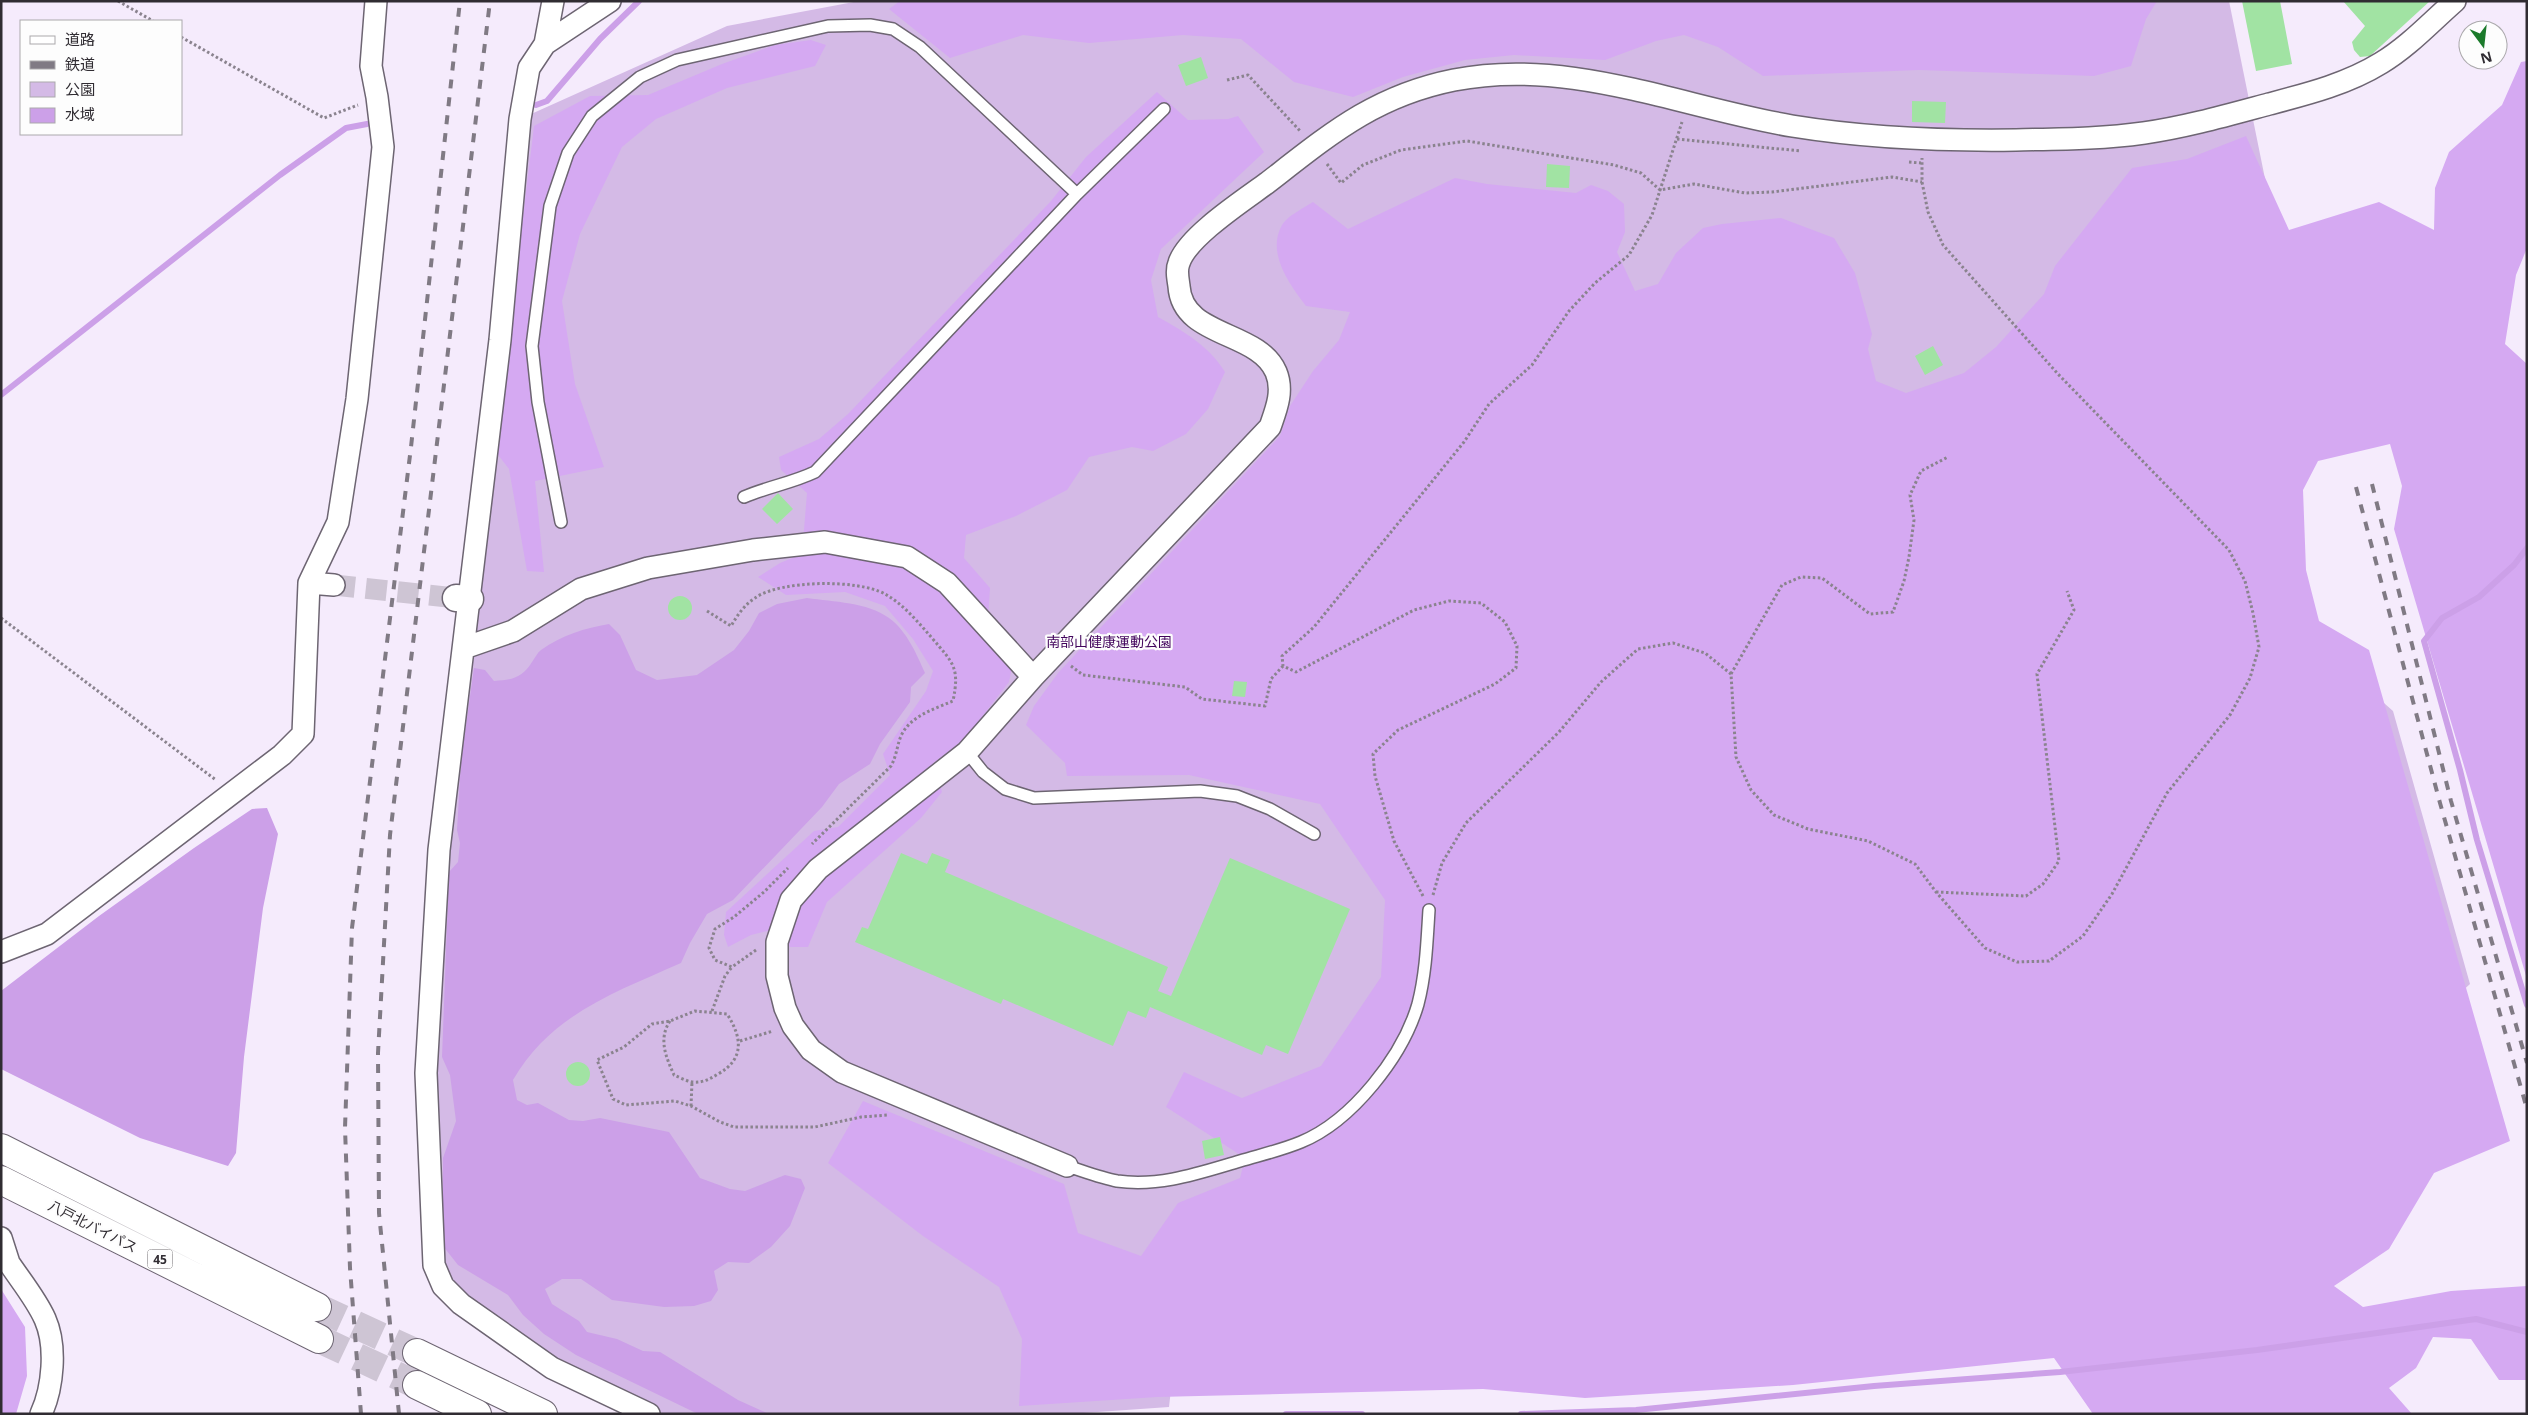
<svg xmlns="http://www.w3.org/2000/svg" width="2528" height="1415" viewBox="0 0 2528 1415" font-family="'Noto Sans','Noto Sans JP',sans-serif">
  <rect width="100%" height="100%" fill="#f5ebfc"/>
  <path fill="#d4bae6" d="M859,1H2229L2320,450L2295,460L2281,612L2393,711L2470,984L2385,1062L1179,1319L1169,1407L1069,1414H649L552,1368L443,1286L426,1073L520,119L727,26Z"/>
  <path fill="#d5a9f2" d="M900,1H2157L2146,19L2131,66L2094,76L1919,70L1763,76L1718,47L1684,35L1656,41L1605,60L1514,55L1465,60L1403,77L1353,97L1294,82L1241,39L1183,35L1089,43L1023,35L950,58L889,9Z
    M811,40L826,45L815,66L727,88L656,119L622,147L580,234L562,301L575,384L604,467L535,481L544,572L527,571L509,469L495,451L534,126L590,96L648,95L722,64L775,45Z
    M2527,61V248L2516,275L2505,344L2527,364V979L2394,529L2402,486L2390,444L2318,461L2303,490L2306,570L2319,621L2369,650L2510,1141L2434,1173L2389,1249L2334,1286L2363,1307L2451,1291L2527,1286V1380H2499L2471,1339L2433,1337L2416,1368L2389,1388L2412,1414H2093L2054,1358L1793,1385L1585,1398L1483,1389L1157,1397L1019,1406L1022,1339L999,1287L923,1236L828,1163L863,1101L1064,1184L1078,1233L1141,1256L1178,1203L1240,1178L1245,1158L1166,1107L1184,1072L1242,1098L1321,1066L1381,977L1385,900L1320,804L1189,775L1067,776L1065,763L1026,725L1034,706L1058,673L1280,436L1290,406L1313,371L1339,340L1350,312L1306,306C1290,285 1266,253 1282,225C1287,216 1304,208 1313,202L1348,229L1455,178L1487,184L1576,193L1591,185L1608,191L1624,204L1625,232L1617,252L1635,291L1658,284L1676,253L1703,228L1722,224L1781,218L1834,238L1855,273L1872,334L1868,349L1876,381L1906,393L1964,373L1996,347L2044,294L2055,266L2132,168L2187,159L2246,136L2289,230L2379,202L2434,230L2435,188L2449,152L2502,105L2521,62Z
    M1157,92L1188,120L1228,119L1238,116L1264,152L1161,249L1151,280L1158,317C1185,332 1209,346 1225,372L1208,409L1186,434L1153,451L1132,447L1089,457L1067,490L1016,516L966,535L964,558L990,588L987,634L1012,667L1009,682L964,740L933,763L942,792L921,818L827,902L808,947H790L775,929L751,935L728,947L724,935L726,912L814,831L838,827L890,775L883,754L926,691L933,671L913,639L885,606L845,592L786,595L758,577L780,563L802,554L807,493L781,470L779,457L819,439L848,414L1051,201L1086,157Z
    M1,1289L25,1327L27,1376L16,1414H1Z"/>
  <path fill="#cca0e8" d="M807,598C834,602 867,602 889,618C907,631 917,655 925,673L911,687L910,702L880,744L870,764L839,784L822,807L733,900L707,914L690,943L681,963C616,992 551,1014 513,1080L517,1100L527,1105L538,1103L569,1120L583,1121L600,1118L669,1132L700,1178L730,1189L745,1191L785,1175L801,1179L805,1188L790,1226L771,1247L749,1263L728,1262L714,1271L718,1290L711,1301L694,1306L664,1307L612,1300L581,1279H562L545,1289L552,1304L579,1321L587,1332L617,1339L643,1351L660,1352L738,1400L769,1414H698L576,1355L544,1334L523,1315L508,1295L458,1265L443,1246V1158L456,1121L450,1075L442,1057L449,872L458,862L460,843L457,830L461,761L474,668L485,670L494,681C512,680 522,678 532,662C535,658 537,653 541,650C562,635 585,628 609,624L620,635L636,670L657,680L697,675L734,650L749,631L759,613L777,604Z
    M267,808L278,834L263,908L253,986L244,1057L236,1153L228,1166L140,1138L1,1069V991L99,916L194,848L252,809Z"/>
  <g fill="none" stroke-linecap="round" stroke-linejoin="round">
    <path stroke="#cca0e8" stroke-width="6" d="M536,105L547,101L600,39L639,1
      M1,395L280,175L346,128L367,124
      M2527,548L2514,565L2479,597L2442,618L2424,641L2460,770L2477,840L2527,1005
      M1286,1414H1362
      M1521,1414L1636,1410L1874,1386L2060,1372L2257,1350L2476,1319L2527,1332"/>
  </g>
  <path fill="#a1e3a3" d="M2242,1H2280L2292,64L2256,71Z
    M2343,1H2430L2370,56L2360,57L2354,50L2352,42L2365,26Z
    M1201,57L1208,78L1186,86L1178,65Z
    M1912,101L1946,102L1945,123L1912,122Z
    M1547,164L1570,166L1569,188L1546,187Z
    M1933,346L1943,365L1925,375L1915,356Z
    M778,493L793,509L777,524L762,509Z
    M668 608a12 12 0 1 1 24 0a12 12 0 1 1-24 0Z
    M1234,681L1247,682L1245,697L1232,696Z
    M901,853L927,864L932,853L950,860L945,872L1168,967L1158,991L1171,996L1230,858L1350,909L1288,1054L1266,1045L1262,1055L1150,1007L1146,1018L1128,1011L1113,1046L1003,999L1001,1004L855,942L862,927L868,929Z
    M566 1074a12 12 0 1 1 24 0a12 12 0 1 1-24 0Z
    M1220,1137L1224,1155L1205,1159L1202,1141Z"/>
  <g fill="none" stroke-linecap="round" stroke-linejoin="round">
    <path stroke="#cec5d4" stroke-width="21" stroke-dasharray="21 11" stroke-linecap="butt" d="M334,585L456,598"/>
    <path stroke="#cec5d4" stroke-width="28" stroke-dasharray="28 14" stroke-linecap="butt" d="M317,1307L417,1353
      M319,1339L417,1385"/>
    <defs>
      <path id="service" d="M744,497C767,487 792,483 815,472L1077,194L1164,109
        M561,522L538,402L532,346L550,206L568,153L592,116L640,77L677,60L828,26L870,25L893,29L920,47L1077,194
        M967,752L983,772L1005,789L1034,798L1200,791L1237,796L1270,809L1314,834
        M1067,1166C1083,1171 1101,1178 1117,1181C1160,1187 1199,1173 1240,1161C1260,1155 1282,1150 1301,1142C1352,1121 1403,1056 1418,1004C1426,973 1427,941 1429,910"/>
      <path id="minor" d="M553,1L545,44L529,68L520,119L500,340L439,850L426,1073L434,1265L443,1286L461,1304L552,1368L649,1414
        M545,44L610,1
        M309,583L334,585
        M464,648L513,631L581,589L648,568L753,550L825,542L907,557L947,583L1033,677
        M1,952L47,934L282,755L303,734L309,583L338,522L357,399L383,147L377,97L371,66L376,1
        M1067,1166L842,1072L811,1050L793,1026L785,1008L777,976V942L791,900L818,869L967,752L1033,677L1270,427C1276,410 1284,391 1276,372C1258,330 1182,338 1179,286C1178,279 1176,270 1179,263C1187,237 1244,200 1267,183C1329,135 1374,96 1454,80C1569,57 1680,107 1792,126C1866,138 1941,141 2016,140C2059,139 2101,139 2144,133C2186,127 2228,115 2269,104C2307,94 2347,84 2381,63C2408,47 2431,22 2455,1
        M1,1238L9,1263
        M1,1259L9,1263C21,1281 36,1299 45,1319C57,1346 53,1388 41,1414"/>
      <path id="tertiary" d="M456,598L470,599"/>
      <path id="trunk" d="M1,1148L317,1307
        M1,1180L319,1339
        M417,1353L543,1414
        M417,1385L477,1414"/>
    </defs>
    <use href="#service" stroke="#6d6572" stroke-width="14"/>
    <use href="#minor" stroke="#6d6572" stroke-width="24"/>
    <use href="#tertiary" stroke="#6d6572" stroke-width="29"/>
    <use href="#trunk" stroke="#6d6572" stroke-width="30"/>
    <path stroke="#8a838e" stroke-width="3" stroke-dasharray="2.5 2.5" stroke-linecap="butt" d="M118,1L153,21
      M181,37L324,118L358,105
      M1227,80L1248,75L1301,132
      M1677,139L1801,151
      M1909,162L1921,163
      M1327,164L1341,183L1363,165L1401,150L1467,141L1614,165L1641,173L1660,190L1694,184L1745,193L1772,192L1892,177L1922,182
      M707,611L731,626C737,616 744,605 755,598C780,580 858,579 885,594C903,604 918,622 932,638C953,663 960,667 953,701C934,709 910,716 901,736C897,745 897,755 891,766L812,844
      M1,618L216,780
      M1071,666L1083,675L1185,687L1202,699L1265,706L1271,679L1283,666
      M1731,674L1782,585L1801,577L1822,578L1870,614L1893,612L1904,581L1909,557L1914,520L1910,495L1921,471L1948,457
      M1936,892L2026,896L2043,884L2059,861L2037,674L2074,610L2067,591
      M1433,895L1442,863L1466,823L1559,732L1601,682L1638,649L1673,643L1705,653L1731,674L1736,757L1751,790L1774,815L1808,829L1868,841L1915,864L1936,892L1985,948L2017,962L2049,961L2083,936L2112,894L2167,793L2230,715L2250,678L2259,647L2253,613L2245,581L2229,550L2058,374L1943,245L1928,212L1922,182V158
      M1423,896L1394,841L1375,776L1373,754L1398,730L1495,684L1516,668L1517,646L1505,622L1481,603L1449,601L1414,610L1296,672L1283,666L1282,656L1314,627L1464,442L1489,404L1532,365L1569,311L1595,283L1629,255L1652,215L1682,122
      M756,950L732,967L715,960L709,948L715,929L734,917L764,892L788,868
      M712,1011L725,976L732,967
      M670,1021C658,1039 666,1057 674,1075C679,1077 686,1081 692,1082C703,1083 710,1079 718,1074C745,1059 742,1037 727,1014L695,1011L670,1021L652,1024L624,1047L597,1060L613,1099L626,1105L675,1101L691,1106L720,1122L734,1127H815L861,1117L888,1115
      M740,1041L773,1031
      M691,1106L692,1082"/>
    <use href="#service" stroke="#fff" stroke-width="11"/>
    <use href="#minor" stroke="#fff" stroke-width="21"/>
    <use href="#tertiary" stroke="#fff" stroke-width="26"/>
    <use href="#trunk" stroke="#fff" stroke-width="28"/>
    <path stroke="#807a84" stroke-width="4" stroke-dasharray="9 9" stroke-linecap="butt" d="M2372,484L2451,801L2527,1063
      M2356,487L2440,803L2527,1109
      M361,1414L350,1268L345,1128L352,928L411,447L460,1
      M399,1414L379,1213L378,1053L390,835L490,1"/>
  </g>
  <g text-anchor="middle" dominant-baseline="central" stroke-width="4.5" stroke-linejoin="round" paint-order="stroke">
    <rect fill="#fdfdfd" stroke="#6e6b6f" stroke-width="1" x="147.5" y="1249.5" width="25" height="19" rx="4"/>
    <g font-size="12" font-weight="bold" fill="#302c32">
      <text x="160" y="1259">45</text>
    </g>
    <g font-size="14" fill="#42045c" stroke="#fdfdfd">
      <text x="1109" y="641">南部山健康運動公園</text>
    </g>
    <g font-size="14" fill="#302c32" stroke="#fdfdfd">
      <text transform="translate(93 1226) rotate(27)">八戸北バイパス</text>
    </g>
  </g>
  <rect width="2528" height="1415" fill="none" stroke="#302c32" stroke-width="5"/>
  <rect x="20" y="20" width="162" height="115" fill="#fdfdfd" stroke="#aba9ac"/>
  <rect x="30" y="36" width="25" height="8" fill="#ffffff" stroke="#aba9ac"/>
  <text x="65" y="45" font-size="15" fill="#302c32">道路</text>
  <rect x="30" y="61" width="25" height="8" fill="#807a84" stroke="#aba9ac"/>
  <text x="65" y="70" font-size="15" fill="#302c32">鉄道</text>
  <rect x="30" y="82" width="25" height="15" fill="#d4bae6" stroke="#aba9ac"/>
  <text x="65" y="95" font-size="15" fill="#302c32">公園</text>
  <rect x="30" y="108" width="25" height="15" fill="#cca0e8" stroke="#aba9ac"/>
  <text x="65" y="120" font-size="15" fill="#302c32">水域</text>
  <g transform="translate(2483 45) rotate(165)"><circle r="24" fill="#fdfdfd" stroke="#aba9ac"/>
  <path d="M0-4L9 19L0 12L-9 19Z" fill="#1b7a2b"/>
  <text y="-8" font-size="14" font-weight="bold" text-anchor="middle" fill="#302c32">N</text>
  </g>
</svg>
